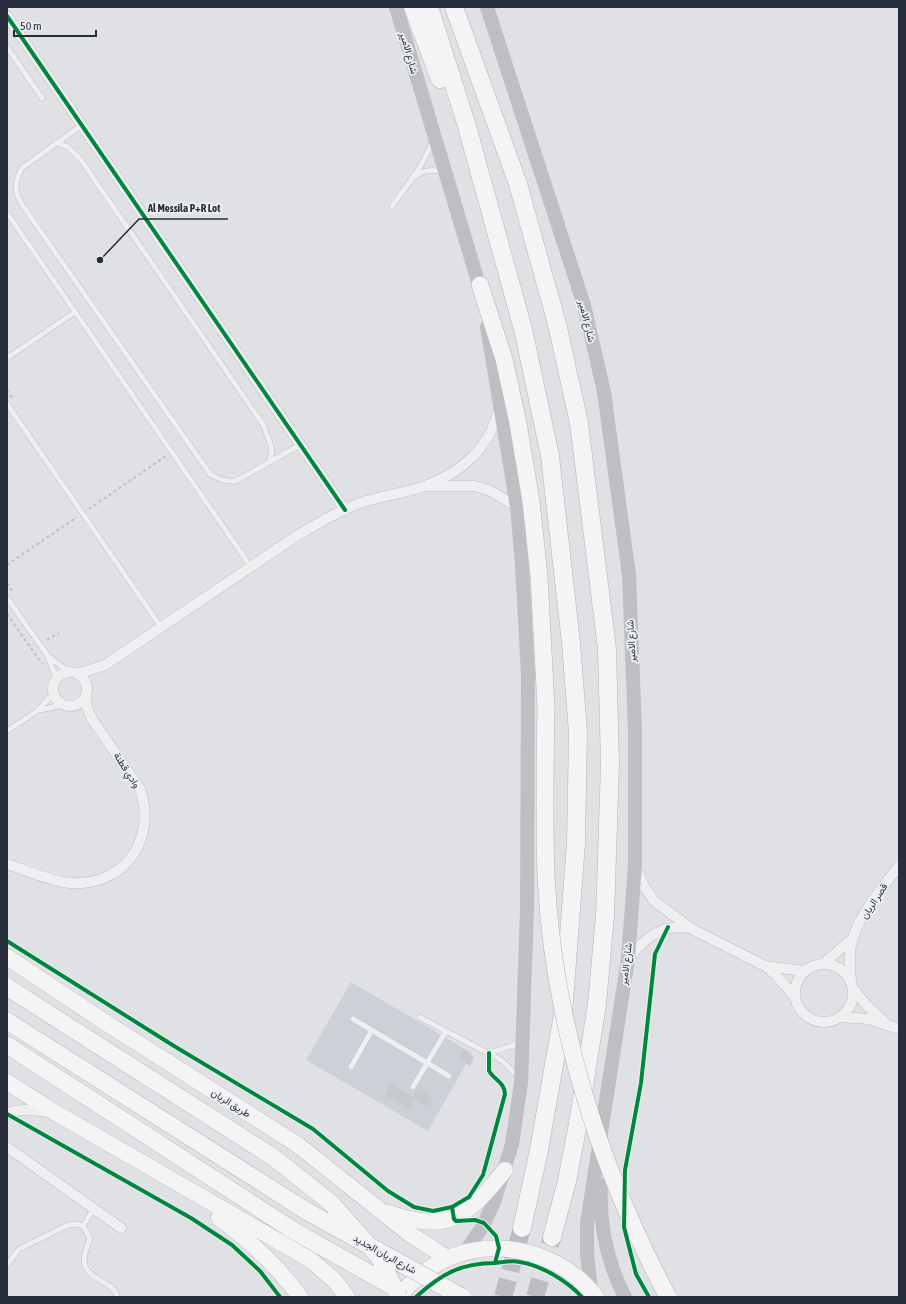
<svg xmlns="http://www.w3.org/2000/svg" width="906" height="1304" viewBox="0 0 906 1304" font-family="'Asap Condensed',Vazirmatn,sans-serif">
  <rect width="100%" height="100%" fill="#e0e1e4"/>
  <path fill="#ced0d7" d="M351,982L472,1053L428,1131L306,1060Z"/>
  <path fill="#c8c9cc" d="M464,1050L474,1057L470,1066L459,1059Z
    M391,1084L413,1097L417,1089L433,1097L428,1107L414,1099L409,1108L385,1095Z"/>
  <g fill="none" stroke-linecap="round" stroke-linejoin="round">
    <path stroke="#bbbdc2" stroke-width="18" stroke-dasharray="18 9" stroke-linecap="butt" d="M503,1297L522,1228
      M535,1297L552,1237"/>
    <defs>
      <path id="service" d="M7,47L42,98
        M82,125L22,168C14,182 14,192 23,206L210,474C219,480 226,482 236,481L300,445
        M56,142L68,147L81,160L264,426L272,449L270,461
        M416,176C424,169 434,170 444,172
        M392,206C407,185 424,166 432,141
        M7,213L251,567
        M7,358L75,312
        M7,404L161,627
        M7,598L48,656L69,672
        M48,657L54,672L55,682
        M40,710L62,705
        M7,731L37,711L53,694
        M419,1017L501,1060L519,1077
        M353,1019L449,1076
        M489,1053L515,1045L520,1040
        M351,1067L372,1030
        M413,1087L446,1031
        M83,1226L94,1208
        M7,1265L19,1249L68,1225L75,1224L83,1226L90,1238C88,1245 84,1253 84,1260C84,1280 114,1280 117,1297"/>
      <path id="minor" d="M7,16L345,510
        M427,486H475L491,491L517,507
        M53 689a17 17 0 1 1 34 0a17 17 0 1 1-34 0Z
        M77,674L105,665L298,535C319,523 341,509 366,501C385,495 406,493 425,486C461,473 491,447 499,408
        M7,864C26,870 52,882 71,883C126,886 157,838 140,789L92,719L87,708L86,696
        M636,867L643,884L654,901L692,929L765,966L776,975L795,997
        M628,959C646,937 661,924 690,928
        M823,964L853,938
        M795 993a29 29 0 1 1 58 0a29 29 0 1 1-58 0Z
        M765,966L804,971
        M851,981C850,968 848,952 853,938C861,912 883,887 899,866
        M852,987L867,1006L885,1022
        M840,1017L869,1019L899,1029
        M7,1114C18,1107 38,1111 50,1112
        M7,1147L121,1228"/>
      <path id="primary" d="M7,957L100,1019L298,1145L410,1234L447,1258
        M7,1082L56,1113L311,1260L335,1281L347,1297
        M389,1213C451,1234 467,1216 505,1170
        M219,1218C249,1240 278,1266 300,1297
        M398,1297C412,1281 428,1267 448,1258C498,1236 563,1253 596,1297"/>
      <path id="trunk" d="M480,285L504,359L518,423L531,501L539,576L546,707
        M7,1021L308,1212
        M7,1045L294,1231"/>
      <path id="motorway" d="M413,7L440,79
        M429,7L466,123L523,329L550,456L571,643L578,732L576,843L563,1014L539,1150L522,1228
        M454,7L518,184L557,324L579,423L607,649L610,764L605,916L597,1004L579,1118L567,1181L552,1237"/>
    </defs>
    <use href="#service" stroke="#bebfc2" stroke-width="6"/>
    <use href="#minor" stroke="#bebfc2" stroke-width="11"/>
    <use href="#primary" stroke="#bcbec1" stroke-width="17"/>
    <use href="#trunk" stroke="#b2b4b8" stroke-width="18"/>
    <use href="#motorway" stroke="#b2b4b8" stroke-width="19"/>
    <path stroke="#bebfc4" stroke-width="2" stroke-dasharray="3 3" stroke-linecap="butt" d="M7,390L12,398
      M89,509L166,456
      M7,565L77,517
      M7,583L13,592
      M7,614L42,664
      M47,640L59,633"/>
    <use href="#service" stroke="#eeeff1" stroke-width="5"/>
    <use href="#minor" stroke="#eeeff1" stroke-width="10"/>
    <path stroke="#bebfc3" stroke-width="14" d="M396,7L482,295
      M487,7L584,305L604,392L629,575L635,730V865L628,959L587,1223V1254L591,1290
      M601,1185C599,1224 607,1262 625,1297
      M465,1252L483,1226L494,1202L512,1144L521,1083L527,910L528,675L522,564L517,507L487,327"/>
    <use href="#primary" stroke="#f4f4f4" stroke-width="16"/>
    <use href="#trunk" stroke="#f4f4f4" stroke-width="17"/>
    <use href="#motorway" stroke="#f4f4f4" stroke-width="18"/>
    <defs>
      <path id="trunk-bridge" d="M546,707C545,763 544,819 546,876C553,1023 599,1167 668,1297
        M7,987L273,1157L331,1203L379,1257L399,1297
        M308,1212L462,1297
        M294,1231L397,1289"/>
    </defs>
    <use href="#trunk-bridge" stroke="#b2b4b8" stroke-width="18" stroke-linecap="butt"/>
    <use href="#trunk-bridge" stroke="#f4f4f4" stroke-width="17"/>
    <defs>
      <path id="cycleway" d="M7,16L345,510
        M7,941L174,1046L313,1129L388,1191L414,1207L433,1211L452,1207L469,1197L483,1175L505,1094C504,1081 495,1081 489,1071V1053
        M7,1114L191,1218L232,1245L260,1271L280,1297
        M495,1263C503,1262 513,1260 520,1262C543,1266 567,1281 582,1297
        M416,1297C441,1274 461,1263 495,1263L499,1248L496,1236L484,1223L475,1220L456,1221L454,1219L452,1207
        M649,1297L636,1274L624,1227L625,1170L641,1083L655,954L668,927"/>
    </defs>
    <use href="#cycleway" stroke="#edeff4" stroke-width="6"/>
    <use href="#cycleway" stroke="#00873e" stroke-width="4"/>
  </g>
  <g text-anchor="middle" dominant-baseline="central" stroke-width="3.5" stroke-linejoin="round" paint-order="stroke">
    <g font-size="10" fill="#282e3b" stroke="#edeff4">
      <text transform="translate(409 53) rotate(74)">شارع الامير</text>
      <text transform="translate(587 321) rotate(76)">شارع الامير</text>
      <text transform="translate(631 641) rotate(-93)">شارع الامير</text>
      <text transform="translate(127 770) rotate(57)">وادي قطنة</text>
      <text transform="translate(874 901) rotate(-57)">قصر الريان</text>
      <text transform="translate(626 964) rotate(-83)">شارع الامير</text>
      <text transform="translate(231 1103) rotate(32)">طريق الريان</text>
      <text transform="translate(385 1254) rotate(29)">شارع الريان الجديد</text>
    </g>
  </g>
  <path fill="none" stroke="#282e3b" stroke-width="1.5" d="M100 260L139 219H228"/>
  <circle fill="#282e3b" stroke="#edeff4" stroke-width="1.5" cx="100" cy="260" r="4"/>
  <g font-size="11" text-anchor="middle" font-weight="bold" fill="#282e3b" stroke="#edeff4" stroke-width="3.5" stroke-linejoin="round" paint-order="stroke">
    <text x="184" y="212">Al Messila P+R Lot</text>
  </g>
  <rect width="906" height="1304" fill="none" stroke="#282e3b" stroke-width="16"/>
  <path d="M14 30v6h82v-6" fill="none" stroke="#282e3b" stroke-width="2"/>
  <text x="20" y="30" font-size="12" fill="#282e3b" stroke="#edeff4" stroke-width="3" paint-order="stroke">50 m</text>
</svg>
